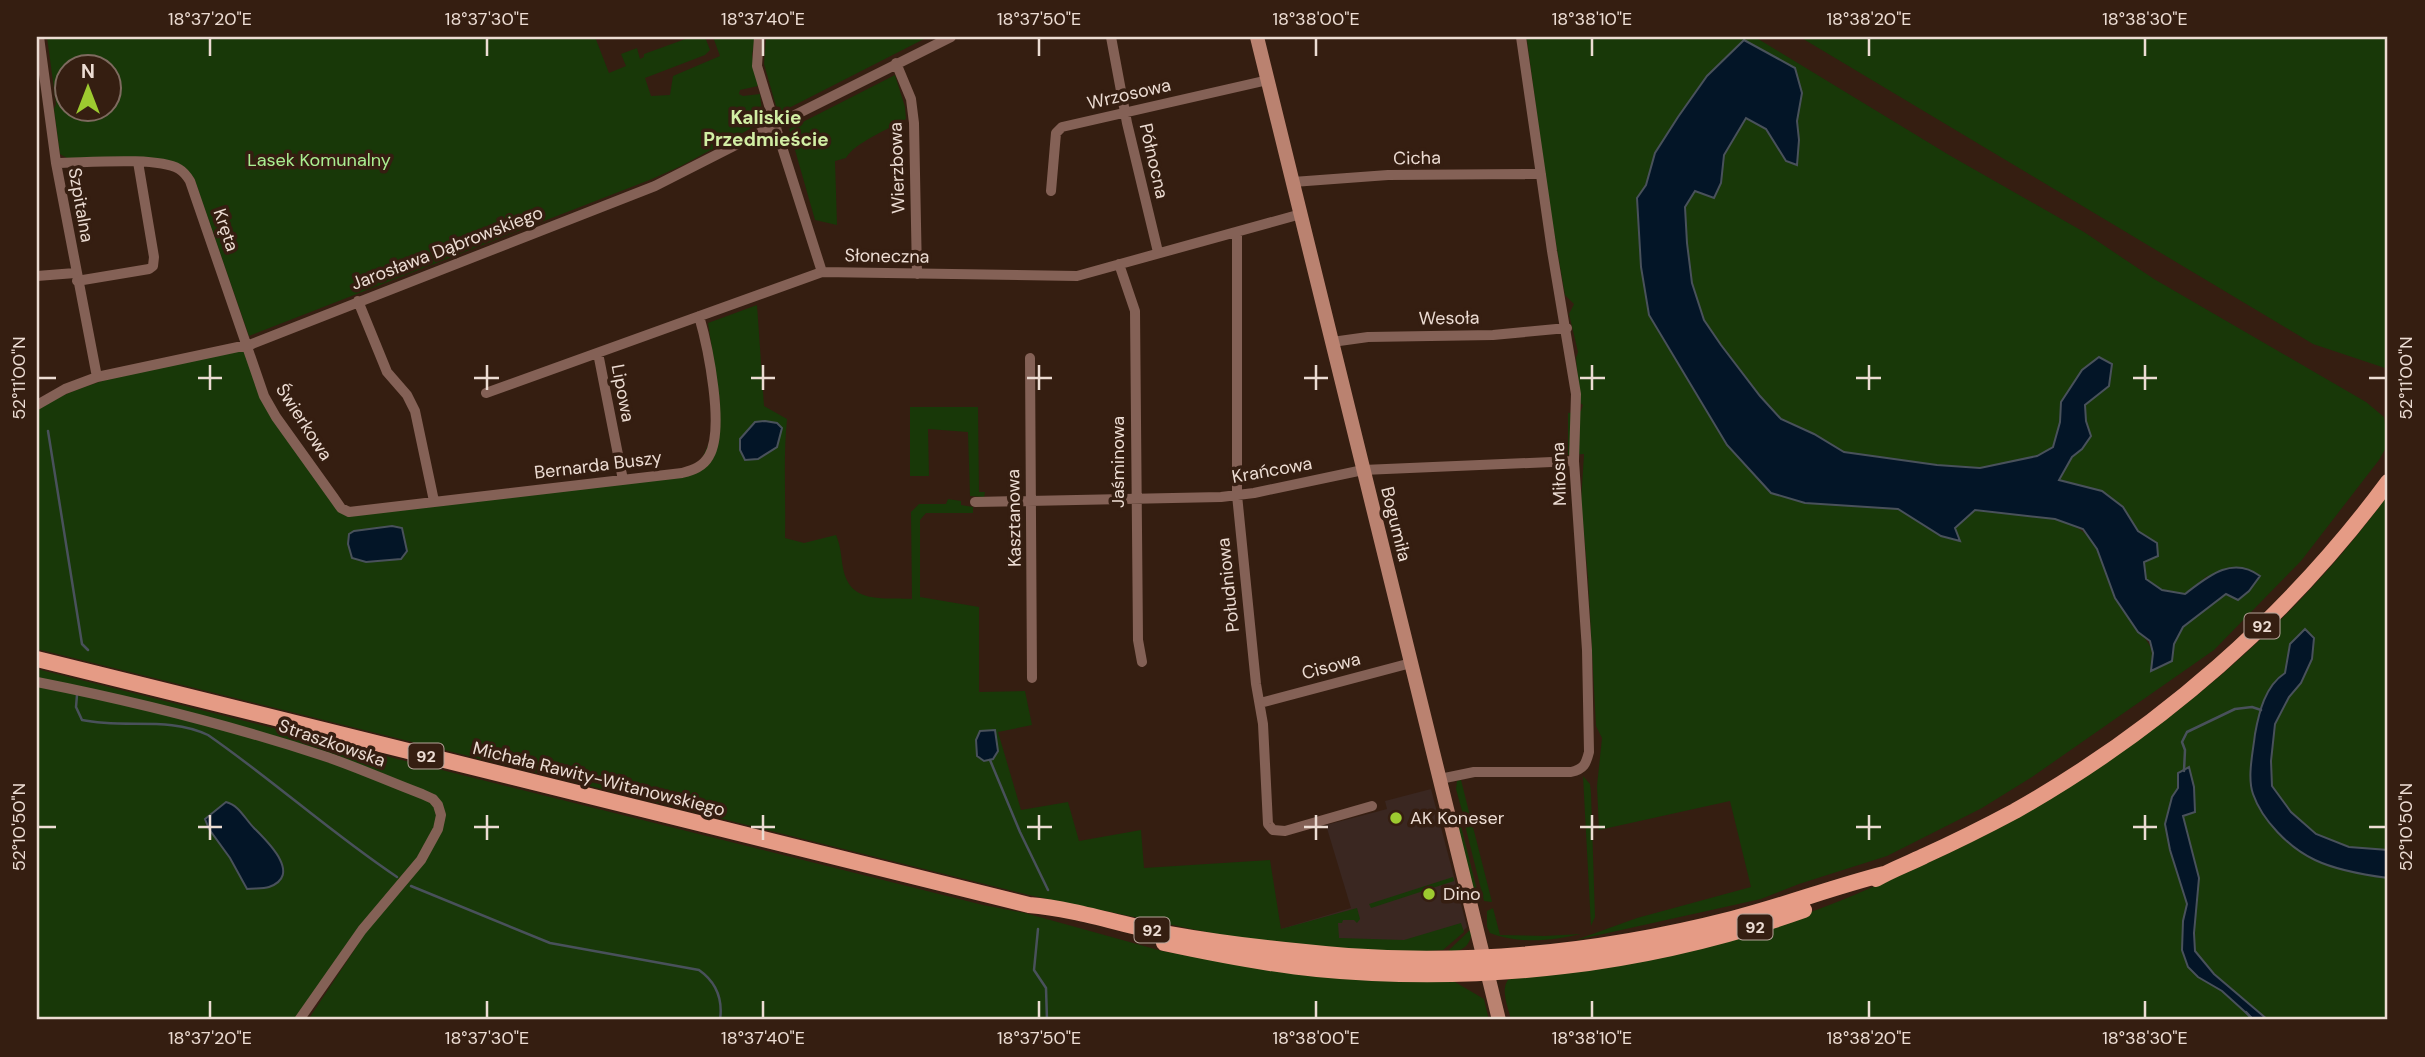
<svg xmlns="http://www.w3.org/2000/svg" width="2425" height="1057" viewBox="0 0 2425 1057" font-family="'DM Sans',sans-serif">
  <rect width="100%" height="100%" fill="#351e11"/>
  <path fill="#3a2721" d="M1431,789L1467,927L1463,931L1383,946L1281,929L1351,908L1326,825L1387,809L1385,801Z"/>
  <path fill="#183808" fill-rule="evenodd" d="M47,37H595L609,73L626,66L621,54L637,48L640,59L644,57V54L691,37H705L710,50L705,55L645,78L651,96L670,95L673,76L720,56L713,37H755L752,55L758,86L740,90L739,94L743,96L760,94L763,120L761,123L681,166L652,179L249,336L194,178L183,167L67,158L60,154L54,109L56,104ZM66,66H108V108H66Z
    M766,37H928L781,112L776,106L764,64Z
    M1521,37H1755L1949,155L2084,232L2154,279L2366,402L2384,417L2388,444L2379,460L2301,561L2214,650L2032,777L1982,808L1887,856L1799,884L1761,899L1576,940L1637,918L1751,887L1730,801L1599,830L1597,786L1602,738L1596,726L1588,577L1581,502L1584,454L1568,455V413L1581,411L1583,405L1580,403L1576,358L1578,352L1569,314L1574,304L1565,295L1549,203L1527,40ZM1744,40L1802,93L1797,121L1799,140L1786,161L1766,129L1746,117L1724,155L1721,183L1714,198L1695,191L1685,207L1687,243L1692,283L1704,320L1720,345L1760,396L1781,419L1814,434L1844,452L1937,465L1980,468L2038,456L2054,446L2060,422L2061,402L2084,405L2086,421L2091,436L2082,449L2072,457L2059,480L2102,491L2123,507L2138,531L2157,543L2158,556L2144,561L2146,579L2162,590L2185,594L2207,576L2226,593L2183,627L2174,644L2172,660L2151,670C2153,649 2153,647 2139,632C2132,625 2126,614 2120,605C2109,588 2107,568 2098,550C2077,508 2014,515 1975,510L1955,528L1959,540L1941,536L1898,509L1858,505L1675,357L1649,315L1646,186L1655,153L1707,76Z
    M1800,37H2388V369L2313,344Z
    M895,75L905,107L906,119C891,128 854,143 846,158L835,161L837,225L815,220L789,129Z
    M757,305L764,406L787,419C783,459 786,498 785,538L804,543L836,535C841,547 841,556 843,568C850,605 883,597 912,599L911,512L919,504H946L948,499L961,501V505L973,507V513H926L920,520V597L979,607V692L1025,691L1032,725L998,732L1021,810L1068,802L1079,841L1141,830L1144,868L1270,860L1281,929L1357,908L1360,919L1357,923L1354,920H1343L1342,923H1338L1339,938L1404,940L1461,923L1464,932L1443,950L1381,954L1230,937L1029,895L37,649V409C97,373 176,365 244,350L256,387L338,510L696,472L720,418V400L708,323Z
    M910,407H978L979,492H985L984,497L970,496L968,432L928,429L929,476H910Z
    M2388,495V1020H1511C1508,1006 1498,986 1512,976C1567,966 1623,955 1678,944C1706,939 1735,935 1762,928C1812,914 1862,892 1910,871C2097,787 2267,661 2388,495Z
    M37,669L983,905L1025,913L1162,951L1205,959L1455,982L1484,999L1489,1020H308L359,943L301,1020H37V685C134,702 239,732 333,764C367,775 399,790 433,803L437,820L421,860L443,806L367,770L37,677Z
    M1583,776L1590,784L1591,793L1595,917L1591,926Z
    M1461,780L1470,816L1464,818L1456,789L1457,781Z
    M1472,823L1492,902L1484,901L1465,825Z
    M1461,826L1479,898L1475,895L1458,830Z
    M1453,877L1454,881L1371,908L1369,904Z
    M1493,908L1500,935L1544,936L1581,934C1552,941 1518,944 1490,933L1487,927V911Z
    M1471,929C1472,946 1463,950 1449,954V950Z"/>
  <path fill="#031527" stroke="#49515b" stroke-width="2" d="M1744,40L1795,68L1802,93L1797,121L1799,140L1797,165L1786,161L1766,129L1746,118L1724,155L1721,183L1714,198L1695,191L1685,207L1687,243L1692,283L1704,320L1721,345L1760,396L1781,419L1814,434L1844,452L1937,465L1980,468L2037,456L2053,447L2060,422L2061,402L2082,370L2099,357L2112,364L2109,386L2085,405L2086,421L2091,436L2082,449L2072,457L2059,480L2102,491L2123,507L2138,531L2157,543L2158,556L2144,562L2146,579L2162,590L2185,594C2207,577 2232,555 2260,576L2249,591L2238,600L2226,594L2183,627L2174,644L2172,661L2151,671L2153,653L2150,641L2138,632L2115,598L2097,549L2083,529L2055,519L1975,510L1955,528L1960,541L1941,536L1898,509L1805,503L1771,493L1727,445L1649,315L1641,267L1637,198L1646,185L1655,153L1678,117L1707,76Z
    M765,421L777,423L782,428L777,447L758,459L745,460L740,450V439L755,422Z
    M392,526L402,528L407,551L401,559L366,562L352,558L348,544L349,534L354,531Z
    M2305,629L2314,638L2312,659L2301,683L2289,697L2275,724L2271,761L2272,786L2291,812L2316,834L2349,847L2388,850V878C2365,875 2336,870 2315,860C2289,848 2262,820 2253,794C2247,777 2253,752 2255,734C2259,712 2265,686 2285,673L2290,644Z
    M995,730L998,751L993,759L984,761L977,756L976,740L980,731Z
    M2189,767L2194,787L2195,812L2183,816L2199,878L2194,933L2195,951L2214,974L2268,1020H2254L2222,991L2198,977L2188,967L2182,950L2183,921L2187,904L2170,850L2165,824L2172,797L2178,788V773Z
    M226,802C239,805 245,819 254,828C267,841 303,875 269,887C263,889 254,888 247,889L230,858L209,829L205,819Z"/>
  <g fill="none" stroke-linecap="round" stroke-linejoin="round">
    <path stroke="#49515b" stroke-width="2.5" d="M48,431L82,644L88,650
      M77,695L76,707L82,720C124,729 169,716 208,735C273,780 331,833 397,877
      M990,760L1020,832L1048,890
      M2184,771L2185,750L2182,742L2187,732L2235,709L2252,707L2261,710
      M411,886L550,943L699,970C716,982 723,999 720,1020
      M1038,929L1034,970L1046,988L1047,1020
      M2246,1012L2253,1020"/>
    <path stroke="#846156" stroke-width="10" d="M39,37L56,163L97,377
      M1111,37L1127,123L1158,252
      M896,63L911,99L914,123L917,274
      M56,163C84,163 156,156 179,169C184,172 187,176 190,181L264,396L276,417L334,498L341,508L349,512L682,473C693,470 703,467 709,456C725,429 708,347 699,316
      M1293,182L1388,175L1541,174
      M1051,191L1056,133L1062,127L1268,80
      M1237,232V495L1256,684L1263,724L1268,824L1273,830L1285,831L1372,806
      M1119,264L1135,311L1138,640L1142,662
      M822,272L775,125L951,37
      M37,276L75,273
      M77,281L149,269L153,266L154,257L138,162
      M358,301L387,372L407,395L415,411L434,501
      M1332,342L1368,337L1493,335L1567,328
      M598,353L623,480
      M1030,358L1032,678
      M486,393L822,272L1077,276L1301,214
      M37,405L65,389L97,377L252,344L655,186L775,125L757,66L759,37
      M975,502L1221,497L1254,493L1363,470L1574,461
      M37,682C133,701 233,726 327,757C359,768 390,782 422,794L433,799L438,805L441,815L438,829L421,860L362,930L299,1020
      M1260,703L1411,663
      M1440,779L1474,772H1571C1584,769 1586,764 1589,752L1587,650L1574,461L1576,394L1552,251L1521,37"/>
    <path stroke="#ba8270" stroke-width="14" d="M1257,37L1499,1020"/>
    <path stroke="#e59b85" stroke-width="16" d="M37,659L1029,905C1075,909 1119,924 1164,933C1225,944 1287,951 1348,956C1477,965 1607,951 1732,919C1783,906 1833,887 1884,874
      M1876,879C1891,870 1908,864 1924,856C1955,842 1985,827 2015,811C2160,729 2289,616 2388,482
      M1164,943C1215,954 1265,964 1317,969C1481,985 1649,965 1804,910"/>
  </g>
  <path fill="none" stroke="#ecdcd3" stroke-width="2.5" d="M210,38V56M487,38V56M763,38V56M1039,38V56M1316,38V56M1592,38V56M1869,38V56M2145,38V56M210,365V390M487,365V390M763,365V390M1039,365V390M1316,365V390M1592,365V390M1869,365V390M2145,365V390M38,378H56M198,378H222M474,378H499M751,378H775M1027,378H1052M1304,378H1328M1580,378H1605M1856,378H1881M2133,378H2157M2369,378H2386M210,815V840M487,815V840M763,815V840M1039,815V840M1316,815V840M1592,815V840M1869,815V840M2145,815V840M38,827H56M198,827H222M474,827H499M751,827H775M1027,827H1052M1304,827H1328M1580,827H1605M1856,827H1881M2133,827H2157M2369,827H2386M210,1001V1018M487,1001V1018M763,1001V1018M1039,1001V1018M1316,1001V1018M1592,1001V1018M1869,1001V1018M2145,1001V1018"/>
  <g fill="#9dca30" stroke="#351e11" stroke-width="2.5">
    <circle cx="1396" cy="818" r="7"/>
    <circle cx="1429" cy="894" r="7"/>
  </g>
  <g text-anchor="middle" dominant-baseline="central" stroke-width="7" stroke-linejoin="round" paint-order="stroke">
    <g fill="#351e11" stroke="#b5a399" stroke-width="2">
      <rect x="2244.5" y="613.5" width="35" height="25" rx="5"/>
      <rect x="408.5" y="743.5" width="35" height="25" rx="5"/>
      <rect x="1737.5" y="914.5" width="35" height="25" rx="5"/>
      <rect x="1134.5" y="917.5" width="35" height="25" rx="5"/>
    </g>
    <g font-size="16" font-weight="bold" fill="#ecdcd3">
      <text x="2262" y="626">92</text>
      <text x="426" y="756">92</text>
      <text x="1755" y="927">92</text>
      <text x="1152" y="930">92</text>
    </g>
    <g font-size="18" fill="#ecdcd3" stroke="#351e11">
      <text transform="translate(1129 94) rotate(-13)">Wrzosowa</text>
      <text transform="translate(1417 158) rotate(-1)">Cicha</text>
      <text transform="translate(1154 161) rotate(77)">Północna</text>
      <text transform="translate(897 168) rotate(-92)">Wierzbowa</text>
      <text transform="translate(81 205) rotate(80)">Szpitalna</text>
      <text transform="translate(226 230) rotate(71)">Kręta</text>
      <text transform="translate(447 248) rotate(-21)">Jarosława Dąbrowskiego</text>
      <text transform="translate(887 256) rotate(1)">Słoneczna</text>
      <text transform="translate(1449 318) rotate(-1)">Wesoła</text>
      <text transform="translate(623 393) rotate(79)">Lipowa</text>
      <text transform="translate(304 422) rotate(57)">Świerkowa</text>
      <text transform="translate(1118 462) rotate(-90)">Jaśminowa</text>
      <text transform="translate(598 465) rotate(-7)">Bernarda Buszy</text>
      <text transform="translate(1272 470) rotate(-10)">Krańcowa</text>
      <text transform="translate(1559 474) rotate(-92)">Miłosna</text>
      <text transform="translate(1014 518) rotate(-91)">Kasztanowa</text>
      <text transform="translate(1396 524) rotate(76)">Bogumiła</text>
      <text transform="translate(1228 585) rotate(-96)">Południowa</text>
      <text transform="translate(1331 666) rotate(-15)">Cisowa</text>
      <text transform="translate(332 743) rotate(19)">Straszkowska</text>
      <text transform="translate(599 779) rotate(14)">Michała Rawity-Witanowskiego</text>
    </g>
    <g font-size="18" fill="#aaee91" stroke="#351e11">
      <text x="319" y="160">Lasek Komunalny</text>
    </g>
    <g font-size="18" fill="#ecdcd3" stroke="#351e11" text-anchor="start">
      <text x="1410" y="818">AK Koneser</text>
      <text x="1443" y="894">Dino</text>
    </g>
    <g font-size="19" font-weight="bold" fill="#d2eea4" stroke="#351e11">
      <text x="766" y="117">Kaliskie<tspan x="766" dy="22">Przedmieście</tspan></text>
    </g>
  </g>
  <rect width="2425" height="1057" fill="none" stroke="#351e11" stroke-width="77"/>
  <g transform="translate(88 88)"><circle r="33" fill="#351e11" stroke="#7e6a5f" stroke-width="2"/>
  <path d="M0-5L12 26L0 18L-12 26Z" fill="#9dca30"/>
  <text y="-10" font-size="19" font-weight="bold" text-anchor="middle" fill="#ecdcd3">N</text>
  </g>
  <rect x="38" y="38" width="2348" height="980" fill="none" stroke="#ecdcd3" stroke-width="2.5"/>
  <g font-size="18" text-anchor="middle" fill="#ecdcd3">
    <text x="210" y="25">18°37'20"E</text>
    <text x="487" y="25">18°37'30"E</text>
    <text x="763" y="25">18°37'40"E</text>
    <text x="1039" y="25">18°37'50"E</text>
    <text x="1316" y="25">18°38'00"E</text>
    <text x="1592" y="25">18°38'10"E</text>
    <text x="1869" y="25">18°38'20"E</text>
    <text x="2145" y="25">18°38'30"E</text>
    <text transform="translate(19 378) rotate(-90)" y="6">52°11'00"N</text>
    <text transform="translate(2406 378) rotate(-90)" y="6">52°11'00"N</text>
    <text transform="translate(19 827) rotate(-90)" y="6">52°10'50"N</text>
    <text transform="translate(2406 827) rotate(-90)" y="6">52°10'50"N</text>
    <text x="210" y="1044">18°37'20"E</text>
    <text x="487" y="1044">18°37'30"E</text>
    <text x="763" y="1044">18°37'40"E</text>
    <text x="1039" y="1044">18°37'50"E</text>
    <text x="1316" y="1044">18°38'00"E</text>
    <text x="1592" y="1044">18°38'10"E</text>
    <text x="1869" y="1044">18°38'20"E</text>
    <text x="2145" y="1044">18°38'30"E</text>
  </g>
</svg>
